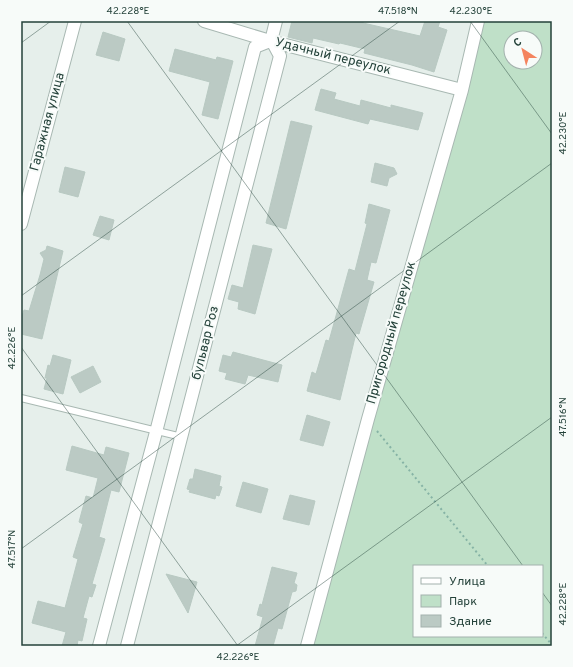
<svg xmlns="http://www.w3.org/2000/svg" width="573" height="667" viewBox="0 0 573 667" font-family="Overpass,sans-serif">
  <rect width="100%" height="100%" fill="#e6efeb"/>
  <path fill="#bfe0c8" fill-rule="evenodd" d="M474,21H552V646H312ZM511,38H535V62H511ZM414,566H542V636H414Z"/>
  <path fill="#bbcac4" stroke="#b8c9c2" d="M292,21H363V23L420,36L425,21H440L438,27L447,30L434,72L412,65L364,53L365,49L340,43L339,44L313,38L312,43L288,37Z
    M103,32L125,39L119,61L96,55Z
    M175,49L216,60L217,57L233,61L218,119L202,115L210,82L169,71Z
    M321,89L336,93L334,99L360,106L361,100L391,108V105L423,113L418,130L370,119L368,124L315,110Z
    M291,121L312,126L286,229L266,223Z
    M375,163L394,168L397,174L389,178L387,186L371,182Z
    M65,167L85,172L78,197L59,192Z
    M369,204L390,210L376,263L371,262L367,280L374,282L359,334L356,333L340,400L307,391L312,372L316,374L326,340L329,341L349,269L355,271L367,224L365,223Z
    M100,216L114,220L109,240L93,235Z
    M253,245L272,249L255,314L238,309L239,302L228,299L232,285L243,288Z
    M47,246L63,251L42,339L21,334V320L24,310L29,311L40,275L44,259L40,253L46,250Z
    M233,352L282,365L278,382L248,375L245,384L225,379L227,373L219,371L223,355L231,357Z
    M53,355L71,360L63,394L44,389L47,378H45L48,365L50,366Z
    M93,366L101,382L80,393L71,377Z
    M307,415L330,422L323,446L300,440Z
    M72,446L104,455L106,447L129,453L119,492L111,490L99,537L105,539L92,584L96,585L92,597L89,596L83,618L87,619L82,641L78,640L77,646H62L66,632L32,623L38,601L65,608L78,559L73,557L83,524L79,522L86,496L93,498L98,478L66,470Z
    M195,469L221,476L219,486L222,487L219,496L216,495L215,499L189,492L190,490L187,489L190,479H193Z
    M243,482L268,489L261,513L236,506Z
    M290,495L315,501L309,525L283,519Z
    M272,567L297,573L294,583L297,585L296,591L292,592L282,629L278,628L273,646H255L263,617L257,615L260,604L262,605Z
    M166,574L197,582L188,613Z"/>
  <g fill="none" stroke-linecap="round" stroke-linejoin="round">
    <defs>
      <path id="lane" d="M21,398L182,437"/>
      <path id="street" d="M204,21L270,41L462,90
        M271,41L276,21
        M21,224L75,21
        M99,646L156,432L255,47L270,41
        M127,646L280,56L272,41
        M307,646L368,419L462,90L478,21"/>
    </defs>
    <use href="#lane" stroke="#a8b8b2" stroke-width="8"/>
    <use href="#street" stroke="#a8b8b2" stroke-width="14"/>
    <path stroke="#86b3a5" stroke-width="2" stroke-dasharray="2 3" stroke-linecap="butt" d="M377,431L488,566
      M542,633L552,645"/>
    <use href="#lane" stroke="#fff" stroke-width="6"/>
    <use href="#street" stroke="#fff" stroke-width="12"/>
  </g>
  <path fill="none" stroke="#24423a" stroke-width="1" stroke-opacity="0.45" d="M127,21L523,566M470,21L552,134M21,43L51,21M21,296L400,21M21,347L238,646M21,549L552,163M542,592L552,606M236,646L552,417"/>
  <g text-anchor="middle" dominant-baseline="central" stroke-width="4" stroke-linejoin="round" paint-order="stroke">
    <g font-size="13" fill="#24423a" stroke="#f7fbf9">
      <text transform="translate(333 57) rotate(14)">Удачный переулок</text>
      <text transform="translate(48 122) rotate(-75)">Гаражная улица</text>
      <text transform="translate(392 333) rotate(-74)">Пригородный переулок</text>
      <text transform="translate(206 343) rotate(-76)">бульвар Роз</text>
    </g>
  </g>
  <rect width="573" height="667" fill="none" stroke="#f7fbf9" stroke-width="44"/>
  <rect x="413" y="565" width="130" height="72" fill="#f7fbf9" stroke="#a3b1ad"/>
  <rect x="421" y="578" width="20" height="6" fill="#ffffff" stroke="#a3b1ad"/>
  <text x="449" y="585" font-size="12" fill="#24423a">Улица</text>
  <rect x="421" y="595" width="20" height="12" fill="#bfe0c8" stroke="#a3b1ad"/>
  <text x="449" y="605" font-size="12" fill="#24423a">Парк</text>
  <rect x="421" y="615" width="20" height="12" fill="#bbcac4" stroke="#a3b1ad"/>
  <text x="449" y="625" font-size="12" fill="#24423a">Здание</text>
  <g transform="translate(523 50) rotate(324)"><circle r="19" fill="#f7fbf9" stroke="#a3b1ad"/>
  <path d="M0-3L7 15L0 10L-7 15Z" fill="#f4845f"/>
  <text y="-6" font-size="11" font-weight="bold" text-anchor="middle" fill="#24423a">С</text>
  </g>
  <rect x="22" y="22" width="529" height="623" fill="none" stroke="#24423a" stroke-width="1.5"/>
  <g font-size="10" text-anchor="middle" fill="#24423a">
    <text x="128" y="14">42.228°E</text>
    <text x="398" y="14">47.518°N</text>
    <text x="471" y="14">42.230°E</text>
    <text transform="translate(562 133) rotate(-90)" y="4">42.230°E</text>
    <text transform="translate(11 348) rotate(-90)" y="4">42.226°E</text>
    <text transform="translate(562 417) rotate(-90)" y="4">47.516°N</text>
    <text transform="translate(11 549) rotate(-90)" y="4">47.517°N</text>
    <text transform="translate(562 604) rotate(-90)" y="4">42.228°E</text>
    <text x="238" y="660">42.226°E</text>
  </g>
</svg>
